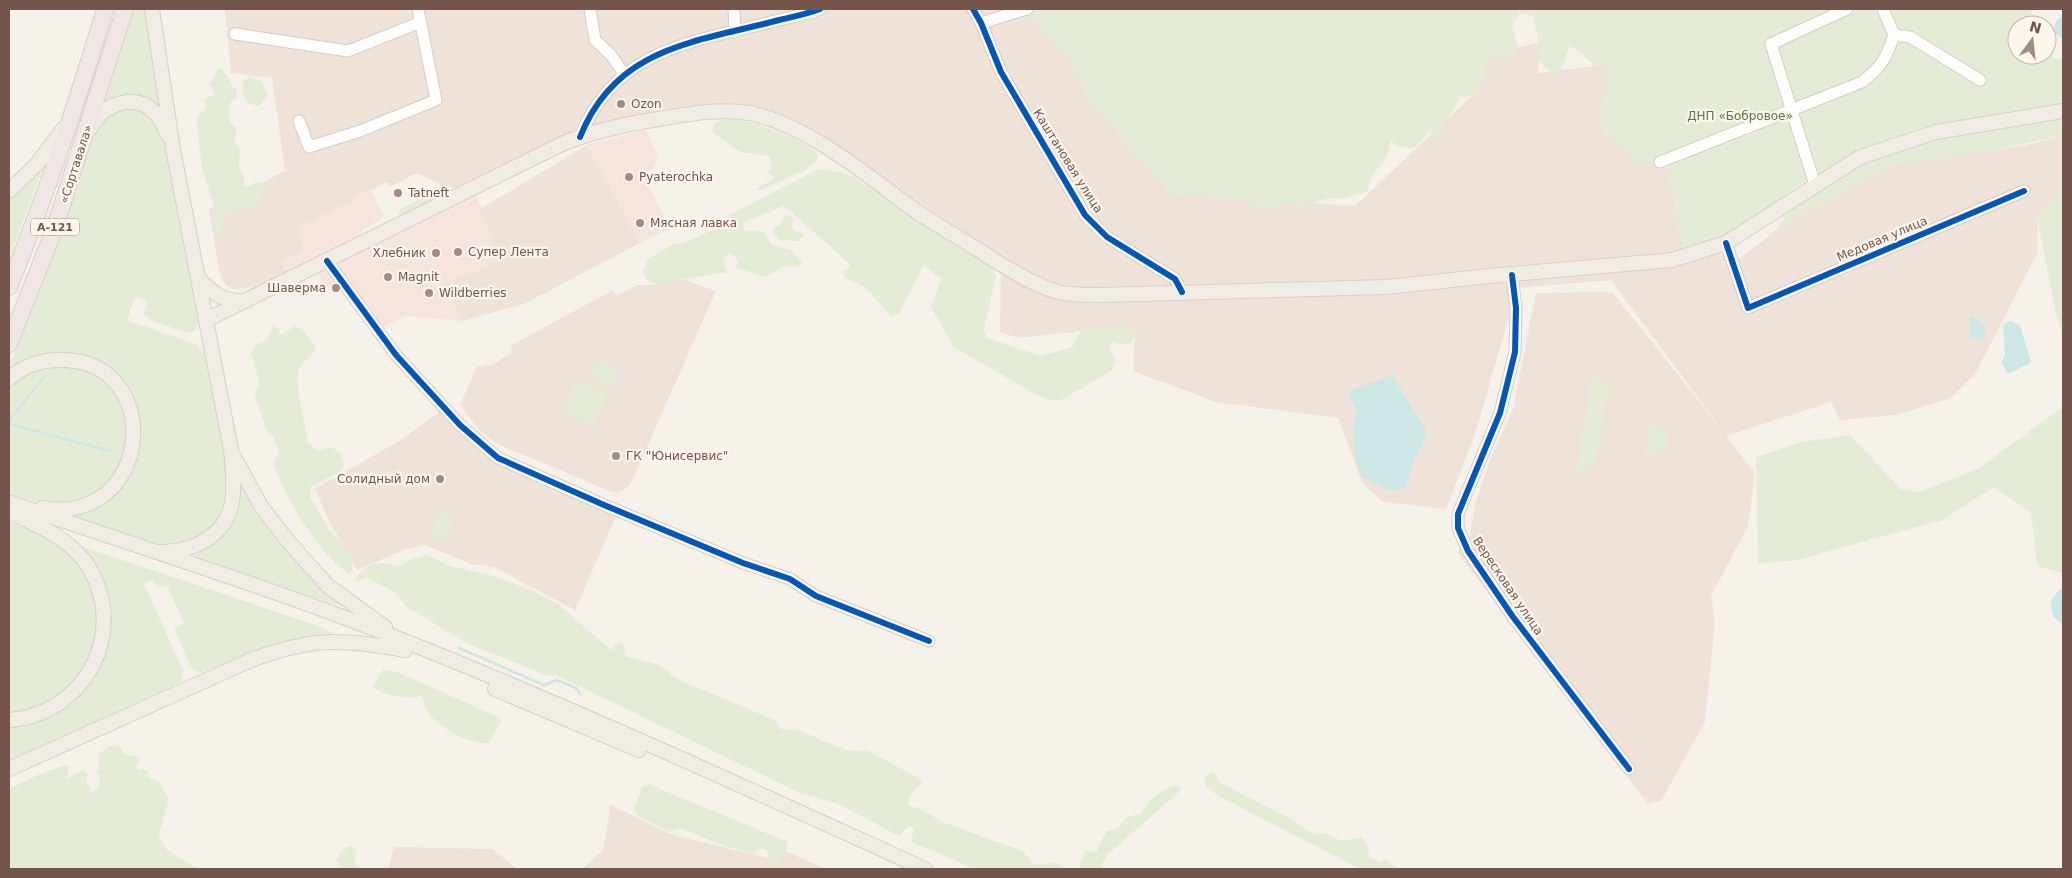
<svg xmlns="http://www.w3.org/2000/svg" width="2072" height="878" viewBox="0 0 2072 878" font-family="'DejaVu Sans',sans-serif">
  <rect width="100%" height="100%" fill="#f6f1eb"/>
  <path fill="#efe3d9" d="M225,9H1004L1009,15L1036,20L1051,41L1072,58L1089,101L1172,194L1355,206L1472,96L1488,54L1539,43V73L1609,64L1669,171L1682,247L1740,258L1775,231L1892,164L2027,145L2063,136V185L2037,217L2038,252L1975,374L1951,398L1896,415L1840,420L1831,402L1726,436L1755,473L1748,526L1711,596L1715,622L1705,722L1661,801L1648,804L1457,552L1470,535L1475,505L1490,460L1513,409L1536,293L1612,292L1722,430L1611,280L1517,288L1475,435L1446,509L1383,502L1362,482L1338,418L1216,402L1133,371L1135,330L1112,328L1018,338L1000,332L1001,258L794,121L750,105L692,107L591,126L560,136L456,187H445L417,173L390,187L387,182L298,228L305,252L283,261L286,274L260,287L233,289L227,286L222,280L219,270L209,209L285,171L272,78L231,73Z
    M587,145L640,243L524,304L462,321L443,283L502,260L479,213L482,208Z
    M685,280L716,291L632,481L627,488L620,492H612L497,444L480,431L460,405L477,367L487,364L489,366L492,365L513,352L510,346L613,290L616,296L637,285H656L657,282Z
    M440,412L481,452L495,461L617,514L575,610L494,567L471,564L425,545L406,549L357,570L327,517L315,489L399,441Z
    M611,805L670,834L775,860L785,851L826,869H581L603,851Z
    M394,847L493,849L517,869H388Z"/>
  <path fill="#f6e5df" d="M646,130L658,157L654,168L643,174L670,229L640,243L587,145Z
    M371,190L384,217L363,230L352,241L286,274L282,261L304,252L297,228Z
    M474,193L482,208L479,213L502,260L444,283L461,321L405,316L382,328L344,278L325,288L317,271Z"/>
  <path fill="#e5ecd6" d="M134,9H148L165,111L126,96L105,102Z
    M1004,9H2033L2029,20L2032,25H2017V55H2047V48L2054,58L2063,60V106L1860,153L1799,185L1739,228L1713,242L1682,247L1669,171L1653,160L1637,163L1616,141L1603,134C1601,119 1597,102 1608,90L1609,64L1594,66L1582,53L1569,46L1564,63L1556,78L1539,61V43L1533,16L1520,13L1512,25L1518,48L1511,60L1497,52L1488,55L1483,88L1472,96L1461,97L1439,133H1428L1414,148L1398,147L1391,141L1388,155L1372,176L1367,192L1340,199L1330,198L1298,207L1284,202L1263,210L1242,200L1172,194L1089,101L1072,58L1051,41L1036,21L1009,15Z
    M220,67L230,80L231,86L236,88L237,97L229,104V121L237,128L234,141L240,149L239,168L243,174L245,187L251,186L256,182L264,183C261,206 255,211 231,210L220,221L222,233L218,237L214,234L212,223L215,211L202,167L196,118L205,109V98L215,95L209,83C215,78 215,72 220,67Z
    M249,77L262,81L268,96L259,106C241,103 244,97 242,82Z
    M138,108L150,114L163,139L198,322C197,329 195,332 188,333L150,320L144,313L147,301L135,297L127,320L195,344L204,353L228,475C228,488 229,504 222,516C210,540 179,548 155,543C128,538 101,525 75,516C80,513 86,513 92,510C109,503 124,487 132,471C158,423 125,358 71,354C56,352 44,354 30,359C23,361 16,366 9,367L60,236L93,138L104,117L116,109Z
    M725,119L756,123L792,137L817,152L818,159L807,169L760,191L756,189L775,178L768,172L772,167L769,156L740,152L712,132L714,124Z
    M2063,119V136L1983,152L1892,164L1775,231L1795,203L1863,160L1961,133Z
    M819,169L849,174L993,269L996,275L984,330L987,338L1041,356L1072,347L1081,331L1123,323L1136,331L1132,342L1124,345L1112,342L1109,349L1116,360L1112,371L1059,401L1044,399L954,347L931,307L941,279L924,265L899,313L891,317L865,287L845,278L842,271L848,270L850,264L784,206L743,223L744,231H763L772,245L791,250L802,262L799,267L783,266L766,277L736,268L738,261L734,255L728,254L723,259L727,272L655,284L647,280L643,271L648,259L674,244L684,243L710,231L716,222Z
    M39,171L41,172L9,260V198Z
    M2063,185V335L2056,314L2037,217Z
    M431,194L436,199L401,217L399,215L400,209Z
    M785,215L791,216L794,220L791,227L797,233L803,232L805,234L799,241L780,240L772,233L775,226L780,225Z
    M273,326L279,329L281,335L295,326L303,330L316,348C312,358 303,360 299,368C294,379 306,429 308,443L318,451L332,447L341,454L344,465L340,472L310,487V496L330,531L352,554L353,570L349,574C319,552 295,514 280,480C279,476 275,470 274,466C273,460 277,456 279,451L273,436L267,432L255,396L259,383L251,352L256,344L267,341Z
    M602,360L619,375L607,388L590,373Z
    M50,365C70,366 89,368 105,381C115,389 122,405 125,417C133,453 113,492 76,502C55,507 29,501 9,493V388L33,370Z
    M1593,373L1609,385L1595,466L1576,473Z
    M576,381L607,394L593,426L562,413Z
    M2063,407V573L2037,566L2031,513L1994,487L1942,520L1797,560L1758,564L1756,457L1801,442L1850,435L1901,489L1919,492L1979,468Z
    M1651,423L1669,434L1666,450L1645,458Z
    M240,478C267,529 299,571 344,606L342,607L194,556C199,551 205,550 211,546C234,530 241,505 240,478Z
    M441,510L455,517L444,543L429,537Z
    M9,521C31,530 54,539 71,557C101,587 107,645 78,679C74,684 68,687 64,691C58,696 52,703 46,705C34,710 21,711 9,714Z
    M81,546L316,625L334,633L277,643L200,673L191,667L175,631L176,627L184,623L167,586L157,587L152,580L144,584L183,670L181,682L9,761V726C63,723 112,677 110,620C109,592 98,568 81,546Z
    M427,555L451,566L490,575L529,589L558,604L611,650L619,642L624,645L625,656L657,664L679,680L775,720L781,729L798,730L846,750L868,751L919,778L922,783L909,796L908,806L918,808L943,822L1022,851L1034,864L1058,863L1063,869H975L911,842L914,827H907L901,835H897L839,804L802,794L556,675L549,676L468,644L407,607L398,595L367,577L357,582L355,579C369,560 378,562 400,566L413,558Z
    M383,670H391L407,676L500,718L501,722L489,743C472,746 440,728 429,714C425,710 424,701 421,696C407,701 385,695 372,687Z
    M109,746H119L125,755L140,757L139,762L135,767L139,770L144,769L148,772L149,778L159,781L169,800L159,835L167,850L198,869H9V789L40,774L66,765L69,766L67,779L83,770L87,774V784L90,787L91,793L99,788L100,776L97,773L100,753Z
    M1211,772L1216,775L1219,782L1289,818L1314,835L1326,833L1341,841L1362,837L1368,848L1369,856L1380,862L1385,859L1397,868L1402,869H1360L1220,797L1207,788L1204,779Z
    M648,784L788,842V846L777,864L767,859L769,854L765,849H757L755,854L722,845L680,828L669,832L638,816L634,809L642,787Z
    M1177,785L1181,788L1180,791L1107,855L1099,869L1079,868L1085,850L1096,852L1106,832L1119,828L1125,818L1141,813C1149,799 1161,789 1177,785Z
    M350,846L357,851L354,862L357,869H341L336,859L341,852Z"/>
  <path fill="#cde7e6" d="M1970,317L1977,318L1985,327V336L1979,340L1977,338H1970Z
    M2010,321L2020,325L2031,363L2008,374L2001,362L2005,356L2003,325Z
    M1392,375L1426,430V436L1412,465L1406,488C1388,495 1375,484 1360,475L1355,457L1352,430L1357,410L1348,397L1351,390Z"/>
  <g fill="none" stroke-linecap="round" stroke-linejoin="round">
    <path stroke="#cde7e6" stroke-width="2.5" d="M9,420L45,376
      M9,424L110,451
      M459,648L544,685L557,680L576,688L580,694"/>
    <path stroke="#cde7e6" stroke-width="14" d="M2063,24L2060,29L2063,31
      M2063,596L2058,603L2060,614L2063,616"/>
    <defs>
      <path id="minor" d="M590,9L595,40L611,55L624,74
        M734,9L735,32
        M973,9L981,23L1001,72L1085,215L1107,237L1175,279L1182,292
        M981,23L1027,9
        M235,34L348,51L421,22
        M1894,35L1910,37L1980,80
        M299,121L309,147L360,131L436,100L418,9
        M580,137C616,46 697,42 779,20C792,17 807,14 820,9
        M1660,162L1862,82C1882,66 1886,59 1894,35L1883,9
        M1815,185L1771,44L1847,9
        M1726,243L1748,308L2024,191
        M327,261L396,355L460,425L498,458L604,505L743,563L790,579L816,596L929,641
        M1512,275L1516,308L1515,352L1500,413L1458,514V528L1468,551L1513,617L1629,769"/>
      <path id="major" d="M152,9L173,149L231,450C232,463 234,478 233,492C232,532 198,551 162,552
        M89,130C92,125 96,119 100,115C114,101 138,96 153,111C160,117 164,126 167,134
        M9,191L37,164L64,128
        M198,278C214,294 222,302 246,301
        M206,320L564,143C594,131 626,124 659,119C689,114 718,108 749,113C808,124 871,179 920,214C937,225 955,235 972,246C996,261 1031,285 1058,292C1071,295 1086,295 1100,295L1386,287L1490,276L1672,260L1726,243L1860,157L1936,132L2063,111
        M9,379C24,365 44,359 65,360C166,364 152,526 42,508
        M233,455L261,506L287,540L328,586L385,627
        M9,502C141,548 276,589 407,642C582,712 753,791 925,869
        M495,689L639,750
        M9,720C85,715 129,632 88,566C70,538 40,527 11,512
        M9,769L251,660C312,637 342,639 405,650"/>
      <path id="highway" d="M9,287C45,197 77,103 105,9
        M9,344L53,233L125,9"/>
    </defs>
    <use href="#minor" stroke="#d5ccc8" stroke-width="13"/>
    <use href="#major" stroke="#d8ceca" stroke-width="16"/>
    <use href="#highway" stroke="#d8ceca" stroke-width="18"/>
    <use href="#minor" stroke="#fefdfc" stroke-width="11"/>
    <use href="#major" stroke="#f1ece6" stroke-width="14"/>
    <use href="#highway" stroke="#f0e7e5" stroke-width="16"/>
    <defs>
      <path id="cycleway" d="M973,9L981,23L1001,72L1085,215L1107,237L1175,279L1182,292
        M580,137C616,46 697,42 779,20C792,17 807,14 820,9
        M1726,243L1748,308L2024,191
        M327,261L396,355L460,425L498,458L604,505L743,563L790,579L816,596L929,641
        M1512,275L1516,308L1515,352L1500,413L1458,514V528L1468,551L1513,617L1629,769"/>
    </defs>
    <use href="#cycleway" stroke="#fef5ec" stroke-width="9"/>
    <use href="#cycleway" stroke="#0057b8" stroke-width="6"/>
  </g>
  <g fill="#a18c84" stroke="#fef5ec" stroke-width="2">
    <circle cx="621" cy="104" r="5"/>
    <circle cx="629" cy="177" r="5"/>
    <circle cx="398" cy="193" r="5"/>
    <circle cx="640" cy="223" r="5"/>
    <circle cx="458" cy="252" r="5"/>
    <circle cx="436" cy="253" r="5"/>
    <circle cx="388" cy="277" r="5"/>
    <circle cx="336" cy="288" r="5"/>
    <circle cx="429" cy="293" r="5"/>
    <circle cx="616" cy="456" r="5"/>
    <circle cx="440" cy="479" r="5"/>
  </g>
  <g text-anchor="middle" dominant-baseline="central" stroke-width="4.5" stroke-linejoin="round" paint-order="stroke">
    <rect fill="#fef5ec" stroke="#9d857c" stroke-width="1" x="31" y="218.5" width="48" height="17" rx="4"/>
    <g font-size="11" font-weight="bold" fill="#73554c">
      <text x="55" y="227">А-121</text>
    </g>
    <g font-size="12" fill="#73554c" stroke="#fef5ec" text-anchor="start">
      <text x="631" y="104">Ozon</text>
      <text x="639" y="177">Pyaterochka</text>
      <text x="408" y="193">Tatneft</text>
      <text x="650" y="223">Мясная лавка</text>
      <text x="468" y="252">Супер Лента</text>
      <text x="426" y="253" text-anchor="end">Хлебник</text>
      <text x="398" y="277">Magnit</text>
      <text x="326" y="288" text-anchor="end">Шаверма</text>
      <text x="439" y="293">Wildberries</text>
      <text x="626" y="456">ГК "Юнисервис"</text>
      <text x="430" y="479" text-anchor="end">Солидный дом</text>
    </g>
    <g font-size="12" fill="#5a7844" stroke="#fef5ec">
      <text x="1740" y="116">ДНП «Бобровое»</text>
    </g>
    <g font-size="12" fill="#73554c" stroke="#fef5ec">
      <text transform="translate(1068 161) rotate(58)">Каштановая улица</text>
      <text transform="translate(76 164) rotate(-72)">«Сортавала»</text>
      <text transform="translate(1882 239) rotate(-23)">Медовая улица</text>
      <text transform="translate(1508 586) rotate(56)">Вересковая улица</text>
    </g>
  </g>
  <rect width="2072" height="878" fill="none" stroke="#73554c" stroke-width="20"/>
  <g transform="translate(2032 40) rotate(15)"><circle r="24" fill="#fef5ec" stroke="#c6b5ac"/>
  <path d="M0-4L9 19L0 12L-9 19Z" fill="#a18c84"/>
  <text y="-8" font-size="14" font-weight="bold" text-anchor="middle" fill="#73554c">N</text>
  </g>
</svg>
